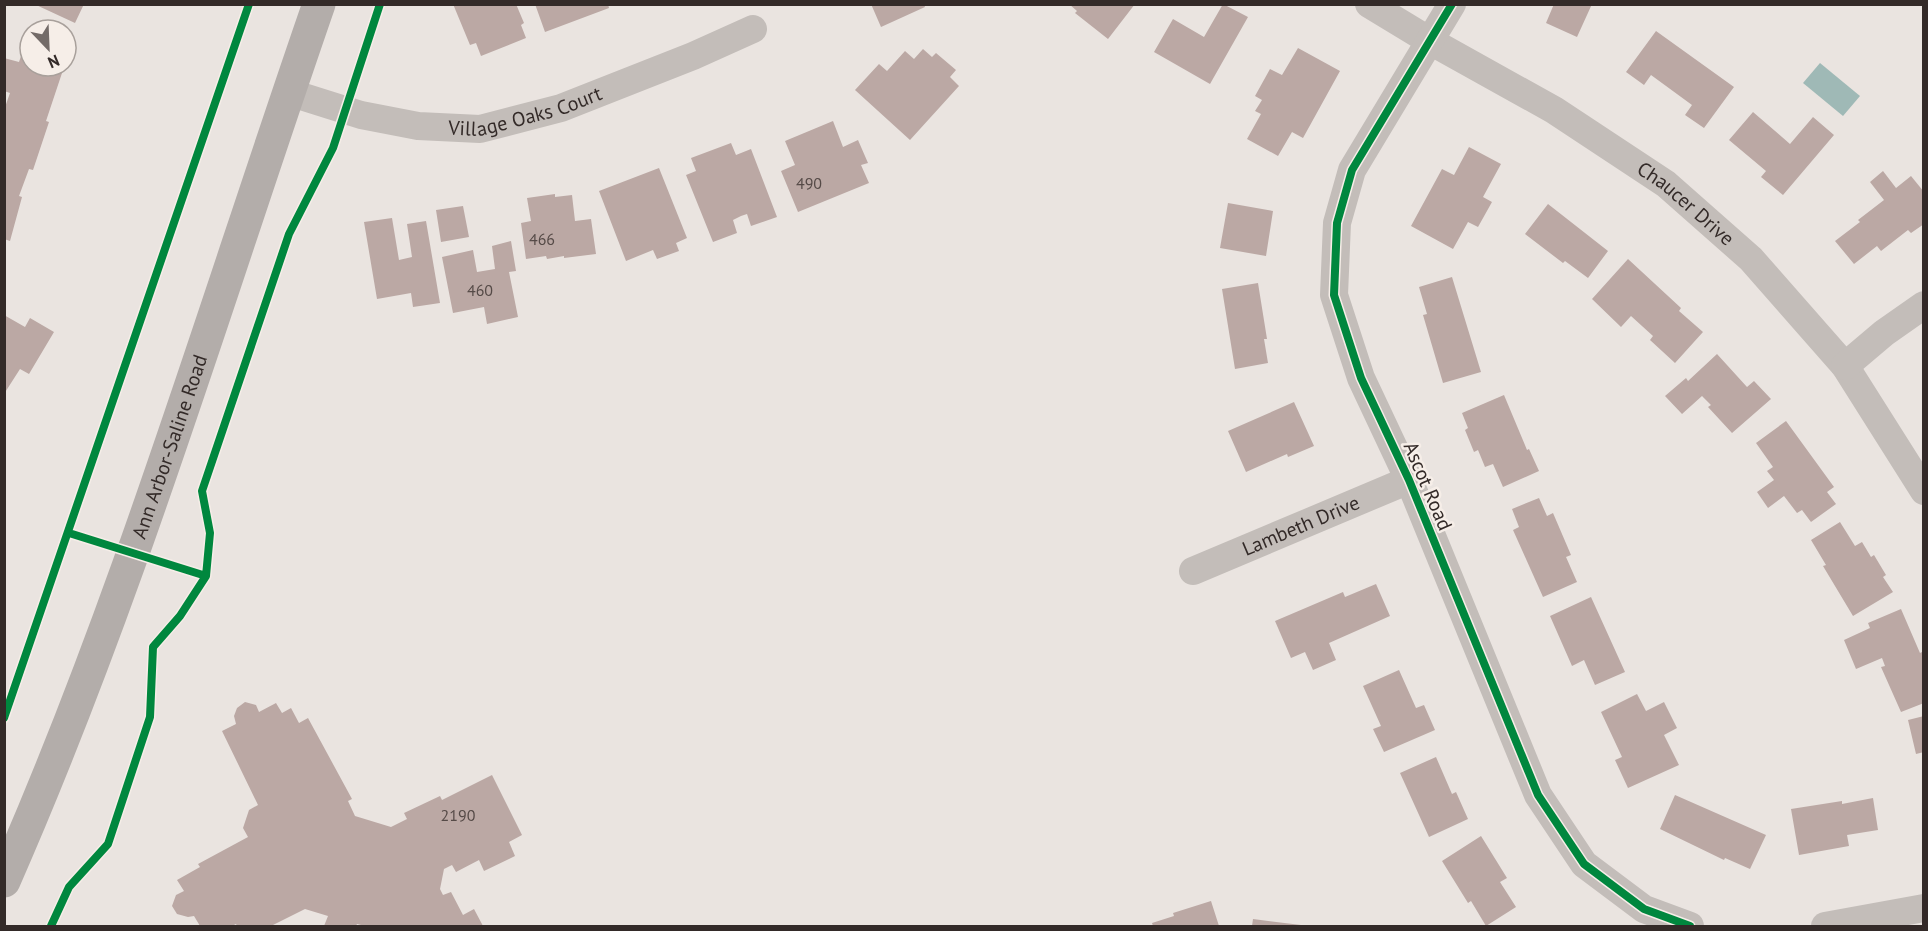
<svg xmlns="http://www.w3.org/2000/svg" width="1928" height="931" viewBox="0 0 1928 931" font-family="'PT Sans',sans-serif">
  <rect width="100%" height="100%" fill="#eae4e0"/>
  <path fill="#9fb9b6" d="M1820,63L1860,96L1843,116L1803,83Z"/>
  <path fill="#bba8a4" d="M34,4H84L75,23Z
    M453,4H516L524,23L521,25L526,38L481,56L476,43L470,45Z
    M535,4H608L609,8L545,32Z
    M871,4H924L925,7L881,27Z
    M1069,4H1135L1108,39L1075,13L1077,11Z
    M1223,4L1248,17L1210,84L1154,52L1173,19L1204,37Z
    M1554,4H1592L1577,37L1546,23Z
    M1656,31L1734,87L1704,128L1685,115L1692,105L1651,75L1644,85L1626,72Z
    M1298,48L1340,71L1303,138L1292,132L1278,156L1247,139L1261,114L1255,111L1262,100L1255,96L1270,69L1282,75Z
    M923,49L932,57L936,53L956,70L950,77L959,86L910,140L855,90L879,64L887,71L905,51L914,59Z
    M22,53L30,56V66L64,67L46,121L49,122L33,170L29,169L19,196L22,197L10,241L4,239V110L10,93L4,91V58L19,62Z
    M1753,112L1790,144L1813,117L1834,135L1783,195L1761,177L1766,171L1729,140Z
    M833,121L843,147L858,140L868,163L861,165L869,183L798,212L781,171L795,165L785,141Z
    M731,143L736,155L751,149L777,217L751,226L747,214L741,216L733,220L737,233L713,242L686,175L696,171L691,158Z
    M1469,147L1501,164L1483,197L1492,202L1478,227L1468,222L1453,249L1411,226L1442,169L1454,175Z
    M659,168L687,238L676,243L679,251L657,259L653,250L626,261L599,191Z
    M1883,171L1896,188L1911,176L1924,192V224L1911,233L1908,230L1881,251L1877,246L1854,264L1835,241L1860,222L1858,220L1884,200L1870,182Z
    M555,194V197L572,195L575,221L591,219L596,254L564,258V256L547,259L546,256L526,259L521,223L531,221L527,198Z
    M1228,203L1273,211L1266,256L1220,248Z
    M1548,204L1608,251L1588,278L1565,261L1563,263L1525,234Z
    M463,206L469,237L441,242L436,210Z
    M392,218L399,260L412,257L407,224L426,221L440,303L413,307L411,293L377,299L364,222Z
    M511,241L516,271L509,272L518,317L487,324L484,307L453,313L442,257L473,250L477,272L495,269L492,246Z
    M1628,259L1681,308L1679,311L1703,332L1675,363L1650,340L1653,336L1631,316L1621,327L1592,299Z
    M1452,277L1481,372L1443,383L1423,315L1427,314L1419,287Z
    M1258,283L1267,339H1264L1268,363L1235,369L1222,289Z
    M4,315L25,327L30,318L54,332L29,374L20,369L4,394Z
    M1717,354L1747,387L1754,381L1771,399L1732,433L1708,407L1711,405L1702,396L1682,414L1665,396L1686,378L1688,381Z
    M1504,395L1527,450L1529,449L1539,471L1503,487L1493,464L1485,467L1478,450L1474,452L1465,430L1468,428L1462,413Z
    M1294,402L1314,446L1288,457L1287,454L1246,472L1228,431Z
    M1786,421L1834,487L1827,492L1836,504L1811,522L1802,510L1797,513L1784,496L1768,508L1757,492L1774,480L1767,471L1773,467L1756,443Z
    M1539,498L1547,516L1553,513L1571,555L1566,557L1577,582L1543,597L1513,530L1519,527L1512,509Z
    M1840,522L1855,546L1862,542L1871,557L1874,555L1886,575L1883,577L1893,592L1853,616L1823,566L1826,565L1811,540Z
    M1376,584L1390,616L1329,643L1336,660L1313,670L1305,652L1291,658L1275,621L1343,592L1345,597Z
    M1591,597L1625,672L1595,685L1584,660L1572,666L1550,616Z
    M1901,609L1920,653L1924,651V703L1901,712L1881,667L1885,666L1882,658L1856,669L1844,640L1870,628L1868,623Z
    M1399,670L1416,708L1424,705L1435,730L1384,752L1373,729L1381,726L1363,686Z
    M1637,694L1646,711L1664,702L1677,728L1664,735L1679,765L1628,788L1615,760L1622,757L1601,712Z
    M245,702L256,705L259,712L276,703L282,713L291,708L299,723L308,718L352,799L348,801L355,816L391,827L407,819L404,813L440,796L442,800L492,775L522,835L509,842L515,856L484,871L479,860L456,872L452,865L444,869L440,889L443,895L451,892L463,915L474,909L483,926H365L357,924L356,926H324L328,916L305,909L271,926H237L236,924L232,926H217L216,925L200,926L194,916L188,917L177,914L172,906L176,895L184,891L177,880L200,867L198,864L248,837L243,828L249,810L258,805L222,731L236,724L234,716L237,708Z
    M1924,716V752L1916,754L1908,720Z
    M1436,757L1452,794L1456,792L1468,819L1429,837L1400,773Z
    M1675,795L1766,835L1750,869L1725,858L1724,860L1660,829Z
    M1873,798L1878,830L1847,835L1849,846L1799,855L1791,809L1842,801V804Z
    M1481,836L1507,878L1500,882L1516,907L1486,926L1471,901L1468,903L1442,861Z
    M1211,901L1219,926H1153L1152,923L1174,916L1173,913Z
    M1253,919L1301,925V926H1252Z"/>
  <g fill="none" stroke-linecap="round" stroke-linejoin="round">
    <g stroke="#c3bdb9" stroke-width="28">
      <path id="s1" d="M1369,4L1430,41L1554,110L1666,184L1751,259L1845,366L1924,491"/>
      <path d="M1452,4L1352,170L1337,223L1334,295L1361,378L1409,480L1538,795L1584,864L1644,909L1690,926"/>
      <path id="s2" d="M288,92L361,115L418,126L480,129L561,108L693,56L753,29"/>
      <path d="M1845,366L1884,333L1924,305"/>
      <path id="s3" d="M1193,571L1409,480"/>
      <path d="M1825,926L1924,908"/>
    </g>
    <path stroke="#b3adaa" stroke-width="33" id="s4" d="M4,881C129,597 217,298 319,4"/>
    <defs>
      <path id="cycleway" d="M1452,4L1352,170L1337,223L1334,295L1361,378L1409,480L1538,795L1584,864L1644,909L1690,926
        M69,533L206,576
        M4,718L249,4
        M51,926L69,887L108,844L150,717L153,647L180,616L206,576L210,533L202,491L289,234L333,148L380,4"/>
    </defs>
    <use href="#cycleway" stroke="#f6eee8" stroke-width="11"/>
    <use href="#cycleway" stroke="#00873e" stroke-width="8"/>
  </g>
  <g text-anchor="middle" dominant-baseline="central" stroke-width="5" stroke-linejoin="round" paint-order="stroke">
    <g font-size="16" fill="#554a47">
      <text x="809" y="183">490</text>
      <text x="542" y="239">466</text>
      <text x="480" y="290">460</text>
      <text x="458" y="815">2190</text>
    </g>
    <g font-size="20" fill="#332a28" stroke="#f6eee8">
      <text stroke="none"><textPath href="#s2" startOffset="244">Village Oaks Court</textPath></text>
      <text stroke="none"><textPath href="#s1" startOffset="375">Chaucer Drive</textPath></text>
      <text stroke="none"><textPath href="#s4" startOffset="465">Ann Arbor-Saline Road</textPath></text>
      <text transform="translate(1428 486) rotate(67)">Ascot Road</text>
      <text stroke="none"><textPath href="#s3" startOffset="117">Lambeth Drive</textPath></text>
    </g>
  </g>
  <rect width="1928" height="931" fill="none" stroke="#332a28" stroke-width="12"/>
  <g transform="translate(48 48) rotate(157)"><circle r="28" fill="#f6eee8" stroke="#a8a09b" stroke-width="1.5"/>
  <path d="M0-4.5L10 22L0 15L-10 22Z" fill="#736b68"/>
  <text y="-9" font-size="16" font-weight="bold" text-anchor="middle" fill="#332a28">N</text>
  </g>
</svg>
